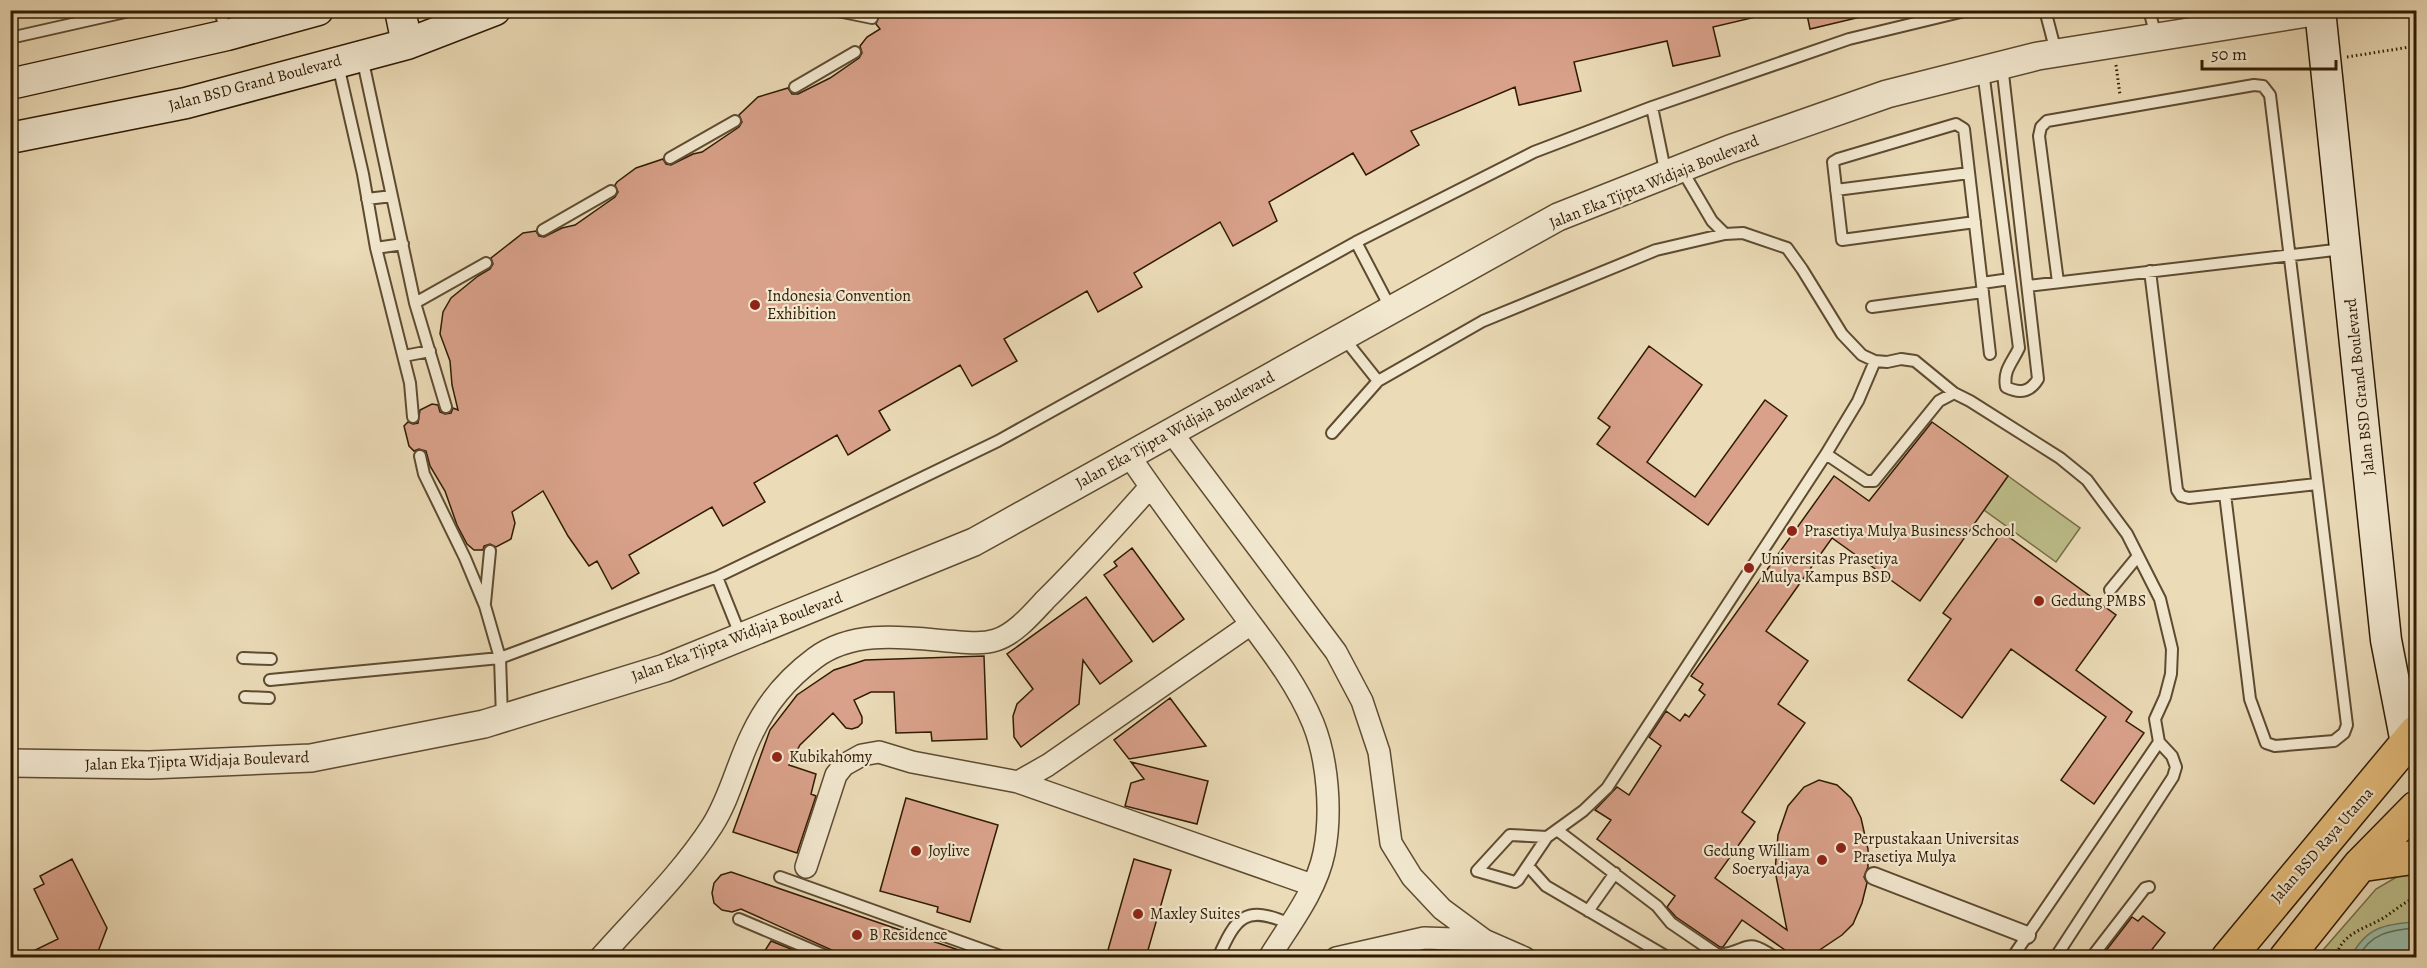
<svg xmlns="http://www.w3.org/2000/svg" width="2427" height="968" viewBox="0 0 2427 968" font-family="Alegreya,serif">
  <rect width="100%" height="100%" fill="#ebdbb7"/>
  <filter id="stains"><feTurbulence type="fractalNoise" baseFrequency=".00333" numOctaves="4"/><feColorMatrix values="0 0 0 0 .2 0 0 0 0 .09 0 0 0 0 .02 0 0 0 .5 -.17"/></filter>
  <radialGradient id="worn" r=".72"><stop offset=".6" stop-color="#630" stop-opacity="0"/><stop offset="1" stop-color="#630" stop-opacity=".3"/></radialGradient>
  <path fill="#bdbe8a" stroke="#766c46" stroke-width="1.5" d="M2008,476L2080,528L2056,562L1984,510Z
    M2416,873V957L2316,958L2376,889L2400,875Z"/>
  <path fill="#99bca8" stroke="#6f7c66" stroke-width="1.5" d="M2416,922V957H2351C2366,927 2385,924 2416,922Z"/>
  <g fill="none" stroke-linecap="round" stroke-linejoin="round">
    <path stroke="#646c56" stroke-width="1.5" d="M2358,958C2370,933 2391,930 2416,928"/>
  </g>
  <path fill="#d9a18a" stroke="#2f1b03" stroke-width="1.5" d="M873,10H1759L1760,16L1713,27L1720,56L1673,66L1667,41L1574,62L1581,91L1519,105L1515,87L1411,131L1419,145L1366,175L1353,153L1269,202L1277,221L1233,246L1220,222L1134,273L1142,287L1098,312L1087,291L1004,339L1017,361L972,386L960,365L879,411L890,430L848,455L837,435L754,483L765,502L723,526L712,507L629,555L639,573L612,589L597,561L589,566L568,536L543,491L512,512L515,523L511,539L496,547L490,544L484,546L483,550H474L467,544L457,525L445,491L430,466L426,451L419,449L414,451L409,446L404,426L408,422L413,424L418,423L420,410L432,404L438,405L440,412L445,414L451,413L453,408L458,410L452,385L450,361L440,334L443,312L451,298L478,276L490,269L493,264L491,258L523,233L536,231L539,236L544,237L562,228L575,225L615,197L618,192L615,185L617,182L636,168L663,159L666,164L671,165L693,154L702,152L739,127L742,122L739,115L758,97L788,88L792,94H798L830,78L859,58L862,53L860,46L867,37L880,29L876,24L879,15Z
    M1806,10H1865V16L1810,29Z
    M1649,346L1702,385L1647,462L1695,497L1765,400L1787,416L1708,525L1597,444L1610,427L1598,418Z
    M1932,422L2008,476L1920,601L1832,538L1766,631L1808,661L1778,704L1805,723L1742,812L1755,822L1715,878L1787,930L1775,871L1778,835L1788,806L1804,787L1819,780L1837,785L1851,798L1861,818L1868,849V867L1864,877L1867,883L1862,903L1853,924L1842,935L1809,957H1795L1742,920L1723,947H1720L1676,917L1667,907L1675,896L1597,839L1611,820L1595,810L1617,787L1629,795L1661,746L1649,737L1666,711L1680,721L1685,714L1689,717L1705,695L1699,690L1703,684L1691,676L1834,476L1869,501Z
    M2002,532L2116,615L2076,670L2132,712L2126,721L2144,733L2094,804L2061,780L2106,717L2011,649L1962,718L1908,680L1951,619L1943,613Z
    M1132,548L1184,619L1153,642L1104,575L1117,566L1114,562Z
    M1086,597L1132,661L1100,684L1083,660L1079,704L1021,747L1014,737L1013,716L1017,704L1033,689L1007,654Z
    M984,656L987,739L932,741L931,732L896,733L894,692H871L854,700L862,717V723L858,727L852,729L846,728L833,713L800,745L789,765L816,774L811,794L816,796L797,853L733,832L770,730L797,695L834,670L865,660Z
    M1170,698L1206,746L1129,759L1114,740Z
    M1131,762L1208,781L1197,824L1125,806L1131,783L1144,779Z
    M906,798L998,825L970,922L937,912L938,907L880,891Z
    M72,859L107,928L96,957H21L58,939L34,889L44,884L40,876Z
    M1134,859L1171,870L1146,957H1106Z
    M731,872L973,955L972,957H838L834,951L741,909L732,912L722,910L714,903L712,893L714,883L721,875Z
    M2143,916L2165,933L2146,957H2101L2132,917L2138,921Z
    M771,941L811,957H761Z"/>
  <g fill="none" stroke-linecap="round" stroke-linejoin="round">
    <defs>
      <path id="service" d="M220,10L226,33
        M833,10L872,18
        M2045,10L2056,52
        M2149,10L2156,36
        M10,38L134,10
        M362,57L415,303L446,407
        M338,65L363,174L376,248L410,383L413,417
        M1983,71L2019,348C2012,363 2003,370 2006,387C2020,394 2030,392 2038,379L2002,65
        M795,87L855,52
        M1652,107L1666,175
        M670,158L735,121
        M1682,170L1712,221L1725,234
        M1836,190L1969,173
        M367,199L392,196
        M1975,222L1842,240L1833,162L1838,159L1956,124L1964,129L1990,354
        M543,230L611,191
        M1356,242L1391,309
        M376,248L403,244
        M2150,271L2177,490L2181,496L2189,498L2317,484
        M2058,282L2039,136L2041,127L2047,121L2254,85L2263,86L2270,95L2347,725L2344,733L2334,741L2275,746L2266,743L2250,699L2225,494
        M1982,283L2010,279
        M2028,286L2343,249
        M415,303L486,263
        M1872,307L1983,292
        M1343,337L1378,381L1483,321L1656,250L1725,234L1743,233L1787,248L1802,269L1842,334L1862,355L1875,361L1887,362L1901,359L1915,361L1954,393L1970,401L2060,458L2087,480L2127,534L2160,599L2172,649L2171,674L2165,697L2155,719L2159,742L2172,756L2176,767L2173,777L2055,958
        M404,356L430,351
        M1332,433L1378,381
        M1826,454L1866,481H1874L1939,401L1954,393
        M420,456L424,474L465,558L485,606L500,658L502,718
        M717,577L741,637
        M2110,590L2138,556
        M485,603L490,551
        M243,658L271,659
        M270,680L500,658L717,577L998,441L1356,242L1534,152L1652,107L1849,39L1969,10
        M245,697L269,698
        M1557,830L1657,906L1671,923L1718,955C1751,952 1742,935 1776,958
        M1547,837L1518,880L1515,882L1477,871L1510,835L1547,837L1583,811L1607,788L1826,454L1858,401L1875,361
        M1529,867L1546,886L1669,958
        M780,877L1006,958
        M1588,911L1615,873
        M739,919L831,958
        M1218,958C1236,917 1245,904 1290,924
        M2012,958L2159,742
        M2091,958L2145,888L2149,887"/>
      <path id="pedestrian" d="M1874,876L2027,935"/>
      <path id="minor" d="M1172,433L1336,652L1362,701L1379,752L1391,843L1412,877L1442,909L1484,940L1525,958
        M1130,457C1166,510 1205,561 1242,612C1268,647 1296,682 1313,723C1328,760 1332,814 1324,853C1316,892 1289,925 1269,958
        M1018,782L1048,765L1251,624
        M806,867L836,775L844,765L862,755L879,752L912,762L1018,782L1312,885
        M600,958C638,915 681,874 712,826C730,798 737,764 752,734C766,704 788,678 815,658C853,630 902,637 947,641C963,642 980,645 996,640C1015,634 1032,614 1045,600C1082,564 1116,525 1150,487
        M1336,958L1424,938L1484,940"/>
      <path id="tertiary" d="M10,763L150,765L311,758L484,724L665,668L974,542L1558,217L1730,149L1887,94L2038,56L2320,11"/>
      <path id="secondary" d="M400,10L407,44
        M2320,10L2386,640L2406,743
        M10,84L227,35L318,10
        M10,138L186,103L407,44L495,10"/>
      <path id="primary" d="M2360,865L2416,857
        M2228,958L2416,732
        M2286,958L2360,865L2416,808"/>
    </defs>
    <use href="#service" stroke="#5e4b30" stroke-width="14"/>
    <use href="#pedestrian" stroke="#5e4b30" stroke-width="20"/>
    <use href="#minor" stroke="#5e4b30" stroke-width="24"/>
    <use href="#tertiary" stroke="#5e4b30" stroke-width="30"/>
    <use href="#secondary" stroke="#2f1b03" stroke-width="33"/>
    <use href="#primary" stroke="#2f1b03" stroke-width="36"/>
    <path stroke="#2f1b03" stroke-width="3" stroke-dasharray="1.5 3" stroke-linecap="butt" d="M2347,57L2416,46
      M2116,65L2120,95
      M2336,958C2341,932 2366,929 2385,917C2395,910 2405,902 2416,897"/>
    <use href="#service" stroke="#f2e8d0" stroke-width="10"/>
    <use href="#pedestrian" stroke="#f2e8d0" stroke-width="16"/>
    <use href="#minor" stroke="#f2e8d0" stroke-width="21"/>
    <use href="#tertiary" stroke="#f2e8d0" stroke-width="27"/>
    <use href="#secondary" stroke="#f2e8d0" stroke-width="30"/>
    <use href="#primary" stroke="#e6be7c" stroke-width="33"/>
  </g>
  <g fill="#8f2418" stroke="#f2e8d0" stroke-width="2">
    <circle cx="755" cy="305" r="6"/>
    <circle cx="1792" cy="531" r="6"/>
    <circle cx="1749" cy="568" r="6"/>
    <circle cx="2039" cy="601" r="6"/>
    <circle cx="777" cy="757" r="6"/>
    <circle cx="1841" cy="848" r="6"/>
    <circle cx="916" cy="851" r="6"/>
    <circle cx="1822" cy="860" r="6"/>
    <circle cx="1138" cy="914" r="6"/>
    <circle cx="857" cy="935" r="6"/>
  </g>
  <g text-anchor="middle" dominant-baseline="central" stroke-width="4.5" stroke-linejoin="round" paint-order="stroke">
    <g font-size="16" fill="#2f1b03" stroke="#f2e8d0">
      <text transform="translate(255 83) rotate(-15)">Jalan BSD Grand Boulevard</text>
      <text transform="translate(1654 182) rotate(-22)">Jalan Eka Tjipta Widjaja Boulevard</text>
      <text transform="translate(2360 387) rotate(-96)">Jalan BSD Grand Boulevard</text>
      <text transform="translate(1175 430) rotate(-29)">Jalan Eka Tjipta Widjaja Boulevard</text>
      <text transform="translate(737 637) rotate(-21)">Jalan Eka Tjipta Widjaja Boulevard</text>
      <text transform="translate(197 761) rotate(-2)">Jalan Eka Tjipta Widjaja Boulevard</text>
      <text transform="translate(2322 845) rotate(-49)">Jalan BSD Raya Utama</text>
    </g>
    <g font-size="16" fill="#2f1b03" stroke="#f2e8d0" text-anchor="start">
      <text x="767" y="296">Indonesia Convention<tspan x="767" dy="18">Exhibition</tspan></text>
      <text x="1804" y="531">Prasetiya Mulya Business School</text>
      <text x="1761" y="559">Universitas Prasetiya<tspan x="1761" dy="18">Mulya Kampus BSD</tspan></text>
      <text x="2051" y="601">Gedung PMBS</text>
      <text x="789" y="757">Kubikahomy</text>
      <text x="1853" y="839">Perpustakaan Universitas<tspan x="1853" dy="18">Prasetiya Mulya</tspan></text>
      <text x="928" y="851">Joylive</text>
      <text x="1810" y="851" text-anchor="end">Gedung William<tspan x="1810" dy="18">Soeryadjaya</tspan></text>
      <text x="1150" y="914">Maxley Suites</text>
      <text x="869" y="935">B Residence</text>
    </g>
  </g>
  <rect width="2427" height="968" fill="none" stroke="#ebdbb7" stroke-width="36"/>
  <rect x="12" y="12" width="2403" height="944" fill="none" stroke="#2f1b03" stroke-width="3"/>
  <rect x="18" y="18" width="2391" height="932" fill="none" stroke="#2f1b03" stroke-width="1.5"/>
  <path d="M2202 60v9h134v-9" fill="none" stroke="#2f1b03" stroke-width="3"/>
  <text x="2211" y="60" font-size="18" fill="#2f1b03" stroke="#f2e8d0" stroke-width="4.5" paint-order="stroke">50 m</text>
  <rect width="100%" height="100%" filter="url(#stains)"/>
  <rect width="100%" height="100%" fill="url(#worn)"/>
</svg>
